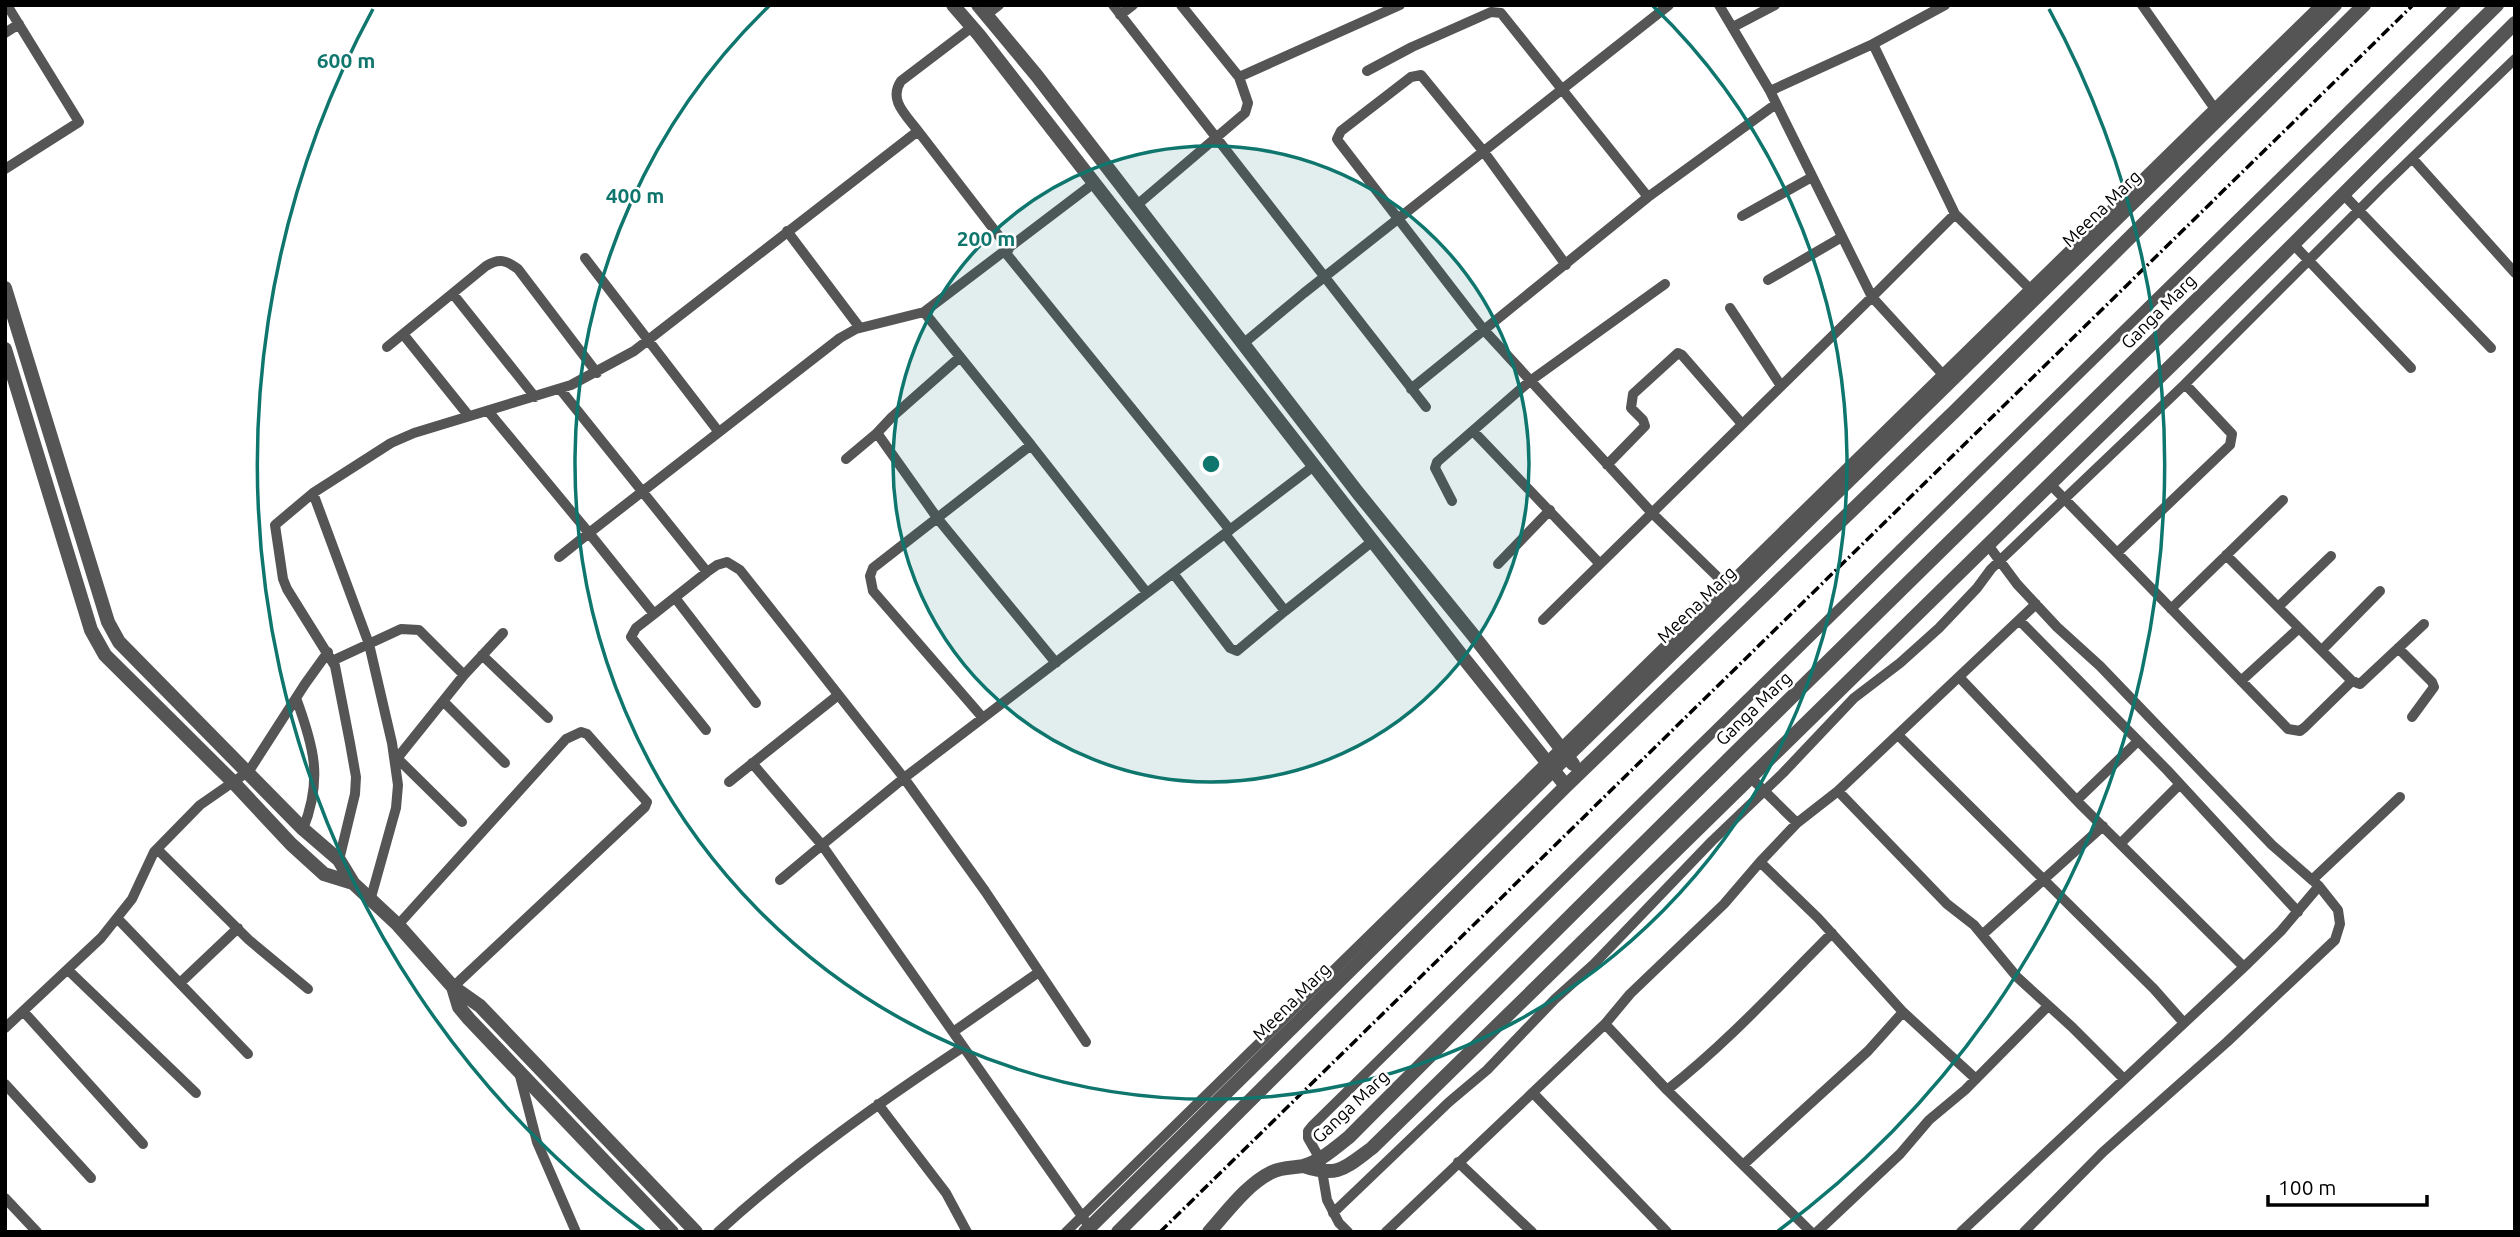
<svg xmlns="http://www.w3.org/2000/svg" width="2520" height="1237" viewBox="0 0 2520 1237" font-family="Ubuntu,sans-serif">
  <rect width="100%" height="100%" fill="#fff"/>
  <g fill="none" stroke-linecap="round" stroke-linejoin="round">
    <path stroke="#555" stroke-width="10" d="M1113,5L1426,407
      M1181,5L1239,77L1400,5
      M1719,5L1770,91L1872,297L1946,378
      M2142,5L2217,112
      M986,15L999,5
      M1120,15L1133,5
      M1733,27L1775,5
      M5,33L19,24
      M1873,44L1955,214L2035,294
      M1367,71L1412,47L1491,12L1501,13L1648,197L1411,389
      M1770,91L1873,44L1945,5
      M918,131L1009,249
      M2412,158L2515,273
      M5,169L79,122L7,5
      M2343,194L2491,348
      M1648,197L1776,104
      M1137,205L1245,113L1248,103L1239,77
      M1742,216L1812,177
      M787,231L860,328
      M2293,244L2411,368
      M1005,252L1230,530
      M585,258L718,431
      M1566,265L1484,152L1421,75L1411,77L1341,131L1337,139L1339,142L1484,330L1652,513L1730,589
      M1768,280L1842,237
      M453,294L535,397
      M1730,308L1781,386
      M924,312L1031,445
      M403,334L468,415
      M1244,343L1304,293L1669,5
      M387,347L486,266C499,258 506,260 518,269L597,373
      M960,357L892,417L877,433L938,519L1056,663
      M560,389L707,572L717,565L727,562L740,570L904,778L822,845L752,763
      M488,411L589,533L840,338L856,329L924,312L1094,183
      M1474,432L1600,564
      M846,459L877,433
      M1607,465L1645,426L1643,420L1631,408L1633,394L1678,353L1682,355L1742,424
      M2050,484L2288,729L2300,731L2305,727L2352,681L2360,684L2424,624
      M313,493L369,644L392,743L398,785L396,808L370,901
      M1452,501L1435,468L1437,462L1530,381L1665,284
      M1225,534L1285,611L1374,540
      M1988,545L2017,584L2057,627L2100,666L2272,845L2319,886L2338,910L2340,924L2335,940L2227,1042L2103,1152L2024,1232
      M2117,553L2230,445L2232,434L2185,384
      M2226,555L2352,681
      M559,557L589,533L654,614L707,572
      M1498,564L1550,510
      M1173,573L1230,648L1237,651L1285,611
      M676,599L756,703
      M2278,607L2331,556
      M2171,609L2283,500
      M654,614L636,628L631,637L706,730
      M1543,620L1872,297L1955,214
      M2020,621L2167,770L2298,912
      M2398,648L2432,682L2434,687L2412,717
      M2322,650L2380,591
      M482,655L548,718
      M332,661L401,629L419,630L464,675
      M1960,678L2082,806L2244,967
      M2241,681L2299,628
      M296,698C314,747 323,779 303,829
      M443,701L505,763
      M983,718L873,591L870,576L873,568L1031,445L1147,593
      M1898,735L2154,989L2184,1023
      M397,758L462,822
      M395,761L464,675L503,633
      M1751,778L1797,823
      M729,782L837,696
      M1838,791L1947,904L1974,925L2017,977L2072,1027L2123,1078
      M2077,800L2138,741
      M2121,843L2180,784
      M157,849L249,940L308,989
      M339,860L355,794L356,777L350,743L335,666L287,589L283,579L275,525L313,493L391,443L414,433L571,385L634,351L918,131C906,115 888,100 901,81L972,27
      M1760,862L1818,918L1903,1012L1976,1079
      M780,880L822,845L1086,1222
      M2312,880L2400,797
      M117,918L248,1054
      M398,925L566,739L581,732L587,734L647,802L645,807L453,987
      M1982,935L2103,826
      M68,970L196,1093
      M180,983L238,928
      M23,1011L143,1144
      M1605,1024L1667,1090L1811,1232
      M5,1028L101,938L132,899L154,852L200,805L249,771L305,684L328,652
      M953,1032L1039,972
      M1086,1042L985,891L904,778L1315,465
      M519,1072L537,1142L576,1232
      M5,1084L91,1178
      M1667,1090C1727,1043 1778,987 1832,933
      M1533,1093L1667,1232
      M878,1104L946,1193L967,1232
      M1458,1162L1532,1232
      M1743,1165L1868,1051L1903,1012
      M5,1198L37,1232
      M1333,1213L1449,1102L1487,1070L1555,999L1594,964L1712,841L1783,773L1854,698L1900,663L1939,628L1977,588L1991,569L2185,384L2383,186L2515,59
      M718,1232C795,1162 877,1104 963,1047
      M1066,1232L2320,5
      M1348,1232L1339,1223L1327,1200L1320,1159L1308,1138V1131L1312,1126C1693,752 2073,378 2456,5
      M1386,1232L1605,1024L1630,994L1724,904L1760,862L1797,823L1838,791L2036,604
      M1817,1232L1900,1154L1929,1120L1965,1090L2048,1006
      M1961,1232L2244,967L2281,931L2319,886"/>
    <path stroke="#555" stroke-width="14" d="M953,5L979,35L1462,656L1566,786
      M978,5L1037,76L1358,493L1473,635L1573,764
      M5,288L108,622L119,642L303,829L339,860L353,883L398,925L453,987L480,1006L696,1232
      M5,349L91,630L105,655L234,783L291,844L324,874L353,883
      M453,987L459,1007L469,1019L672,1232
      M1303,1166C1338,1178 1345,1168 1372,1148L2190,347L2515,23
      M1085,1232L1553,770L2335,5
      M1118,1232L1566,786L1955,411L2364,5
      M1209,1232C1227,1212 1247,1184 1272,1172C1282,1167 1293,1168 1303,1166C1321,1161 1335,1148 1349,1137C1728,756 2114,382 2497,5"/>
    <path stroke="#000" stroke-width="3.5" stroke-dasharray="10 3.5 2 3.5" stroke-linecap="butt" d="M1160,1232L2413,5"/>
  </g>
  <circle cx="1211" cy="464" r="318" fill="#0f766e" fill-opacity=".12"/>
  <g fill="none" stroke="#0f766e" stroke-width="3.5">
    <circle cx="1211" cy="464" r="318"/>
    <path d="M1653 6A636 636 0 1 1 769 6"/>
    <path d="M644 1231A954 954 0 0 1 373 9M2049 9A954 954 0 0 1 1778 1231"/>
  </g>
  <g text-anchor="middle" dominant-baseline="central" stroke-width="5" stroke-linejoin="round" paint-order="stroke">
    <g font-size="18" fill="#000" stroke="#fff">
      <text transform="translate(2101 208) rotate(-44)">Meena Marg</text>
      <text transform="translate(2158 311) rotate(-45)">Ganga Marg</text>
      <text transform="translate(1696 604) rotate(-44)">Meena Marg</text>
      <text transform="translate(1753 708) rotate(-44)">Ganga Marg</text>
      <text transform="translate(1291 1001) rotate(-45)">Meena Marg</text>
      <text transform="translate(1350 1106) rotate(-43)">Ganga Marg</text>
    </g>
  </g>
  <circle cx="1211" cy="464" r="10" fill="#0f766e" stroke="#fff" stroke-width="3.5"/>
  <g font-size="21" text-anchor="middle" font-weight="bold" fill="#0f766e" stroke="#fff" stroke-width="5" stroke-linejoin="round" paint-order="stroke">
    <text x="346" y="68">600 m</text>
    <text x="635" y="203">400 m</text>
    <text x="986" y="246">200 m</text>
  </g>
  <rect width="2520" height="1237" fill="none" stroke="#000000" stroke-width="14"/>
  <path d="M2268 1195v10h159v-10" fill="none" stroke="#000000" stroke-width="3.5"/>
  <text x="2278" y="1195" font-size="21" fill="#000000" stroke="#ffffff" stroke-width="5" paint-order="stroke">100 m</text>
</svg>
